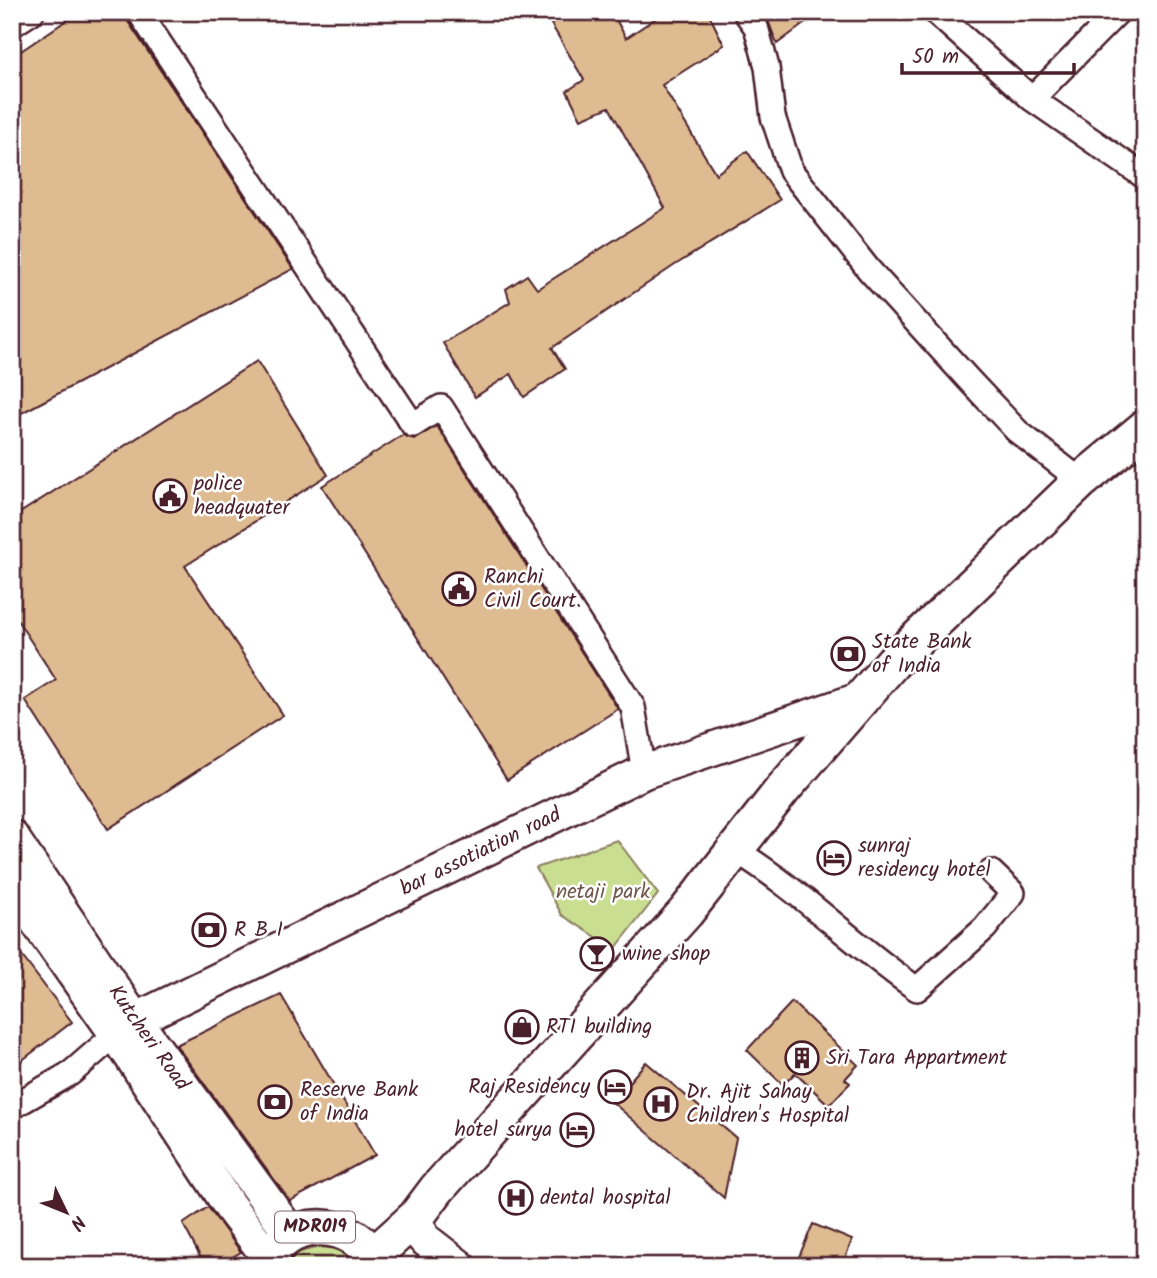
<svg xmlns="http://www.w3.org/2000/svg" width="1157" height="1278" viewBox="0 0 1157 1278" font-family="Kalam,sans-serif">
  <rect width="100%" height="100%" fill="#fff"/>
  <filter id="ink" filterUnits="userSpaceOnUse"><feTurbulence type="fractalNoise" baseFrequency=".0143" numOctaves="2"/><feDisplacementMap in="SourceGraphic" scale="14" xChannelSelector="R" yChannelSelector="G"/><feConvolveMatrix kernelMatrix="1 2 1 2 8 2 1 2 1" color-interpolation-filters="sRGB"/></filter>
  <g filter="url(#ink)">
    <path fill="#cade92" stroke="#8a7e5e" stroke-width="2" d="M617,840L658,894L615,949L562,915L536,868Z
      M319,1247L339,1249L359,1266H285L300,1252Z"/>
    <path fill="#debb90" stroke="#4a1f2b" stroke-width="2" d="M79,12H125L127,20L293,269L12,418V57Z
      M544,12H612L626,38L665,12H708L724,45L662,85L716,174L747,151L780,200L675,265L552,348L565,369L524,397L511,374L475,397L443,343L510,302L506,289L527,275L537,289L665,208L609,107L581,119L567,91L584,80Z
      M763,12H820L777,44L769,23Z
      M257,361L328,475L185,566L283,715L108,829L25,700L56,680L12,612V518Z
      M437,426L618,709L507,780L322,486L403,435L414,439Z
      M12,943L72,1022L12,1068Z
      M281,995L375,1155L290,1201L176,1045Z
      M792,1002L858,1065L845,1079L850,1083L829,1105L795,1073L783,1085L747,1050Z
      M646,1062L736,1138L724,1198L612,1102Z
      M208,1207L241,1252L217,1266H205L183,1224Z
      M813,1224L852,1240L842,1266H795Z"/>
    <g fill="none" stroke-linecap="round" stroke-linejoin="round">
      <defs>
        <path id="street" d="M139,12L413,425L441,407L633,707L644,772
          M745,12L756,27L767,67L773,117L791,171L869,270L968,379L1017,431L1081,481
          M935,12L1032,99L1145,177
          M12,25L32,12
          M1032,99L1118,12
          M735,850C801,890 854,946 917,989L985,928L1013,893L991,872
          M12,1107L71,1073L116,1034"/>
        <g id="secondary">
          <path id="s1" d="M12,837L135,1020L291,1234"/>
          <path d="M12,887L116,1034L230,1207L268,1257"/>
          <path id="s2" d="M116,1034L135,1020L644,772L860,699"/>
          <path d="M416,1217L423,1238L459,1266"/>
        </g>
        <path id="primary" d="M373,1256L416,1217L437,1189L686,912L783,789L893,662L1081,481L1145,428
          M265,1266C283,1214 358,1216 377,1266"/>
      </defs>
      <use href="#street" stroke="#4a1f2b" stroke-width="28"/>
      <use href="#secondary" stroke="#4a1f2b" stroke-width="37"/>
      <use href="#primary" stroke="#4a1f2b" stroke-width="40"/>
      <use href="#street" stroke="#fff" stroke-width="23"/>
      <use href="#secondary" stroke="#fff" stroke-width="32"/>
      <use href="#primary" stroke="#fff" stroke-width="35"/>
    </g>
  </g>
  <defs>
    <symbol id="civic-ring" viewBox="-11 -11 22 22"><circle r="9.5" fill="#fff" stroke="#4a1f2b" stroke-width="1.5"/><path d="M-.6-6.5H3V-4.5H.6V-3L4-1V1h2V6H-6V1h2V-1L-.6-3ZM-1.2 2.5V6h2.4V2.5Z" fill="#4a1f2b"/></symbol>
    <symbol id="bank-ring" viewBox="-11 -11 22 22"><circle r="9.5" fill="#fff" stroke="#4a1f2b" stroke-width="1.5"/><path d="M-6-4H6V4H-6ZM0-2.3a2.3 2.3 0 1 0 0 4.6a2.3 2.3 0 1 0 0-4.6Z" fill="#4a1f2b"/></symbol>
    <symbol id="hotel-ring" viewBox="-11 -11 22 22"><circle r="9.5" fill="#fff" stroke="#4a1f2b" stroke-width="1.5"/><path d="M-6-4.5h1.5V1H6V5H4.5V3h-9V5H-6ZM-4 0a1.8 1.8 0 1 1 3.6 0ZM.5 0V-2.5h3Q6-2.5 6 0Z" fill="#4a1f2b"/></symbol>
    <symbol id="bar-ring" viewBox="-11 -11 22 22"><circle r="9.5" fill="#fff" stroke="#4a1f2b" stroke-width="1.5"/><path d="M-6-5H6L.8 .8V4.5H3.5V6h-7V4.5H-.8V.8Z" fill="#4a1f2b"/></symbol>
    <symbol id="shop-ring" viewBox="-11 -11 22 22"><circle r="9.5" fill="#fff" stroke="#4a1f2b" stroke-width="1.5"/><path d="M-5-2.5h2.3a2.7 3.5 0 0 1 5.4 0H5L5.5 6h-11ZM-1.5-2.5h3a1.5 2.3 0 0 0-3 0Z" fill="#4a1f2b"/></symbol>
    <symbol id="building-ring" viewBox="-11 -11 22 22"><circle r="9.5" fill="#fff" stroke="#4a1f2b" stroke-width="1.5"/><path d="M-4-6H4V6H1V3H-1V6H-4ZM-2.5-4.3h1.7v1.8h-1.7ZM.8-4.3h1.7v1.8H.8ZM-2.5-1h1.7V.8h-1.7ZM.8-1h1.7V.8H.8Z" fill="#4a1f2b"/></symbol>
    <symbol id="hospital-ring" viewBox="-11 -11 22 22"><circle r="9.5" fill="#fff" stroke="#4a1f2b" stroke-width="1.5"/><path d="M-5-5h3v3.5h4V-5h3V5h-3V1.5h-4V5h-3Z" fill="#4a1f2b"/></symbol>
  </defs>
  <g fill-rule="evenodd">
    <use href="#civic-ring" x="151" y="477" width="38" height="38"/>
    <use href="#civic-ring" x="440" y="570" width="38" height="38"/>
    <use href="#bank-ring" x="829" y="635" width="38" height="38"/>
    <use href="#hotel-ring" x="815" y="839" width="38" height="38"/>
    <use href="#bank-ring" x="190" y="911" width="38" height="38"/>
    <use href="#bar-ring" x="578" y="935" width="38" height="38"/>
    <use href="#shop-ring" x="503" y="1008" width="38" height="38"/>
    <use href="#building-ring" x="783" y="1039" width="38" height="38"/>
    <use href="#hotel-ring" x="596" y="1068" width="38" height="38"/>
    <use href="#bank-ring" x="256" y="1083" width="38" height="38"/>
    <use href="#hospital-ring" x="642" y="1085" width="38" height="38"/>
    <use href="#hotel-ring" x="558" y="1111" width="38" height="38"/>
    <use href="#hospital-ring" x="497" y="1179" width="38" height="38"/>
  </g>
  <g text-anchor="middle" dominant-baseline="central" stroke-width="5" stroke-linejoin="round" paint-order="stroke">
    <rect fill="#fff" stroke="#80626b" stroke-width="2" x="275" y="1211.5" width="80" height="31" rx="5"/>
    <g font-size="19" font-weight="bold" fill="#4a1f2b">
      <text x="315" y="1227">MDR019</text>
    </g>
    <g font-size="21" fill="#4a1f2b" stroke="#fff" text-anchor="start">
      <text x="194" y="484">police<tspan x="194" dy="24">headquater</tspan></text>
      <text x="484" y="577">Ranchi<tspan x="484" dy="24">Civil Court.</tspan></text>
      <text x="872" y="642">State Bank<tspan x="872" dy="24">of India</tspan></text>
      <text x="858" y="846">sunraj<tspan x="858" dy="24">residency hotel</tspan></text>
      <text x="234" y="930">R B I</text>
      <text x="622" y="954">wine shop</text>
      <text x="546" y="1027">RTI building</text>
      <text x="826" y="1058">Sri Tara Appartment</text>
      <text x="590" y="1087" text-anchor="end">Raj Residency</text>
      <text x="300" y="1090">Reserve Bank<tspan x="300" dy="24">of India</tspan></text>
      <text x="686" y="1092">Dr. Ajit Sahay<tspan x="686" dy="24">Children's Hospital</tspan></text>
      <text x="552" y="1130" text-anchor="end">hotel surya</text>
      <text x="540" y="1198">dental hospital</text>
    </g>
    <g font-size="21" fill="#4a1f2b" stroke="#fff">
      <text stroke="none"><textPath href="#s2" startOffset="408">bar assotiation road</textPath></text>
      <text stroke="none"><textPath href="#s1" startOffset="243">Kutcheri Road</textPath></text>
    </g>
    <g font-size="21" fill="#70584a" stroke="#fff">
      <text x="603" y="892">netaji park</text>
    </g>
  </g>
  <rect width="1157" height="1278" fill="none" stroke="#fff" stroke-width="42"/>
  <rect x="21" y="21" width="1115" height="1236" fill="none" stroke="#4a1f2b" stroke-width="2.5" filter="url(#ink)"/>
  <g transform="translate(66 1212) rotate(133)" stroke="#ffffff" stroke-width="5" paint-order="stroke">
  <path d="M0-5L12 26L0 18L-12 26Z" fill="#4a1f2b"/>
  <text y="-10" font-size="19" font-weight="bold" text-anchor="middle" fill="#4a1f2b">N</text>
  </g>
  <path d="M902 63v10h172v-10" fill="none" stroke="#4a1f2b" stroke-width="3.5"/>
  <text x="912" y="63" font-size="21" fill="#4a1f2b" stroke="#ffffff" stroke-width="5" paint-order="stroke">50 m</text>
</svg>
